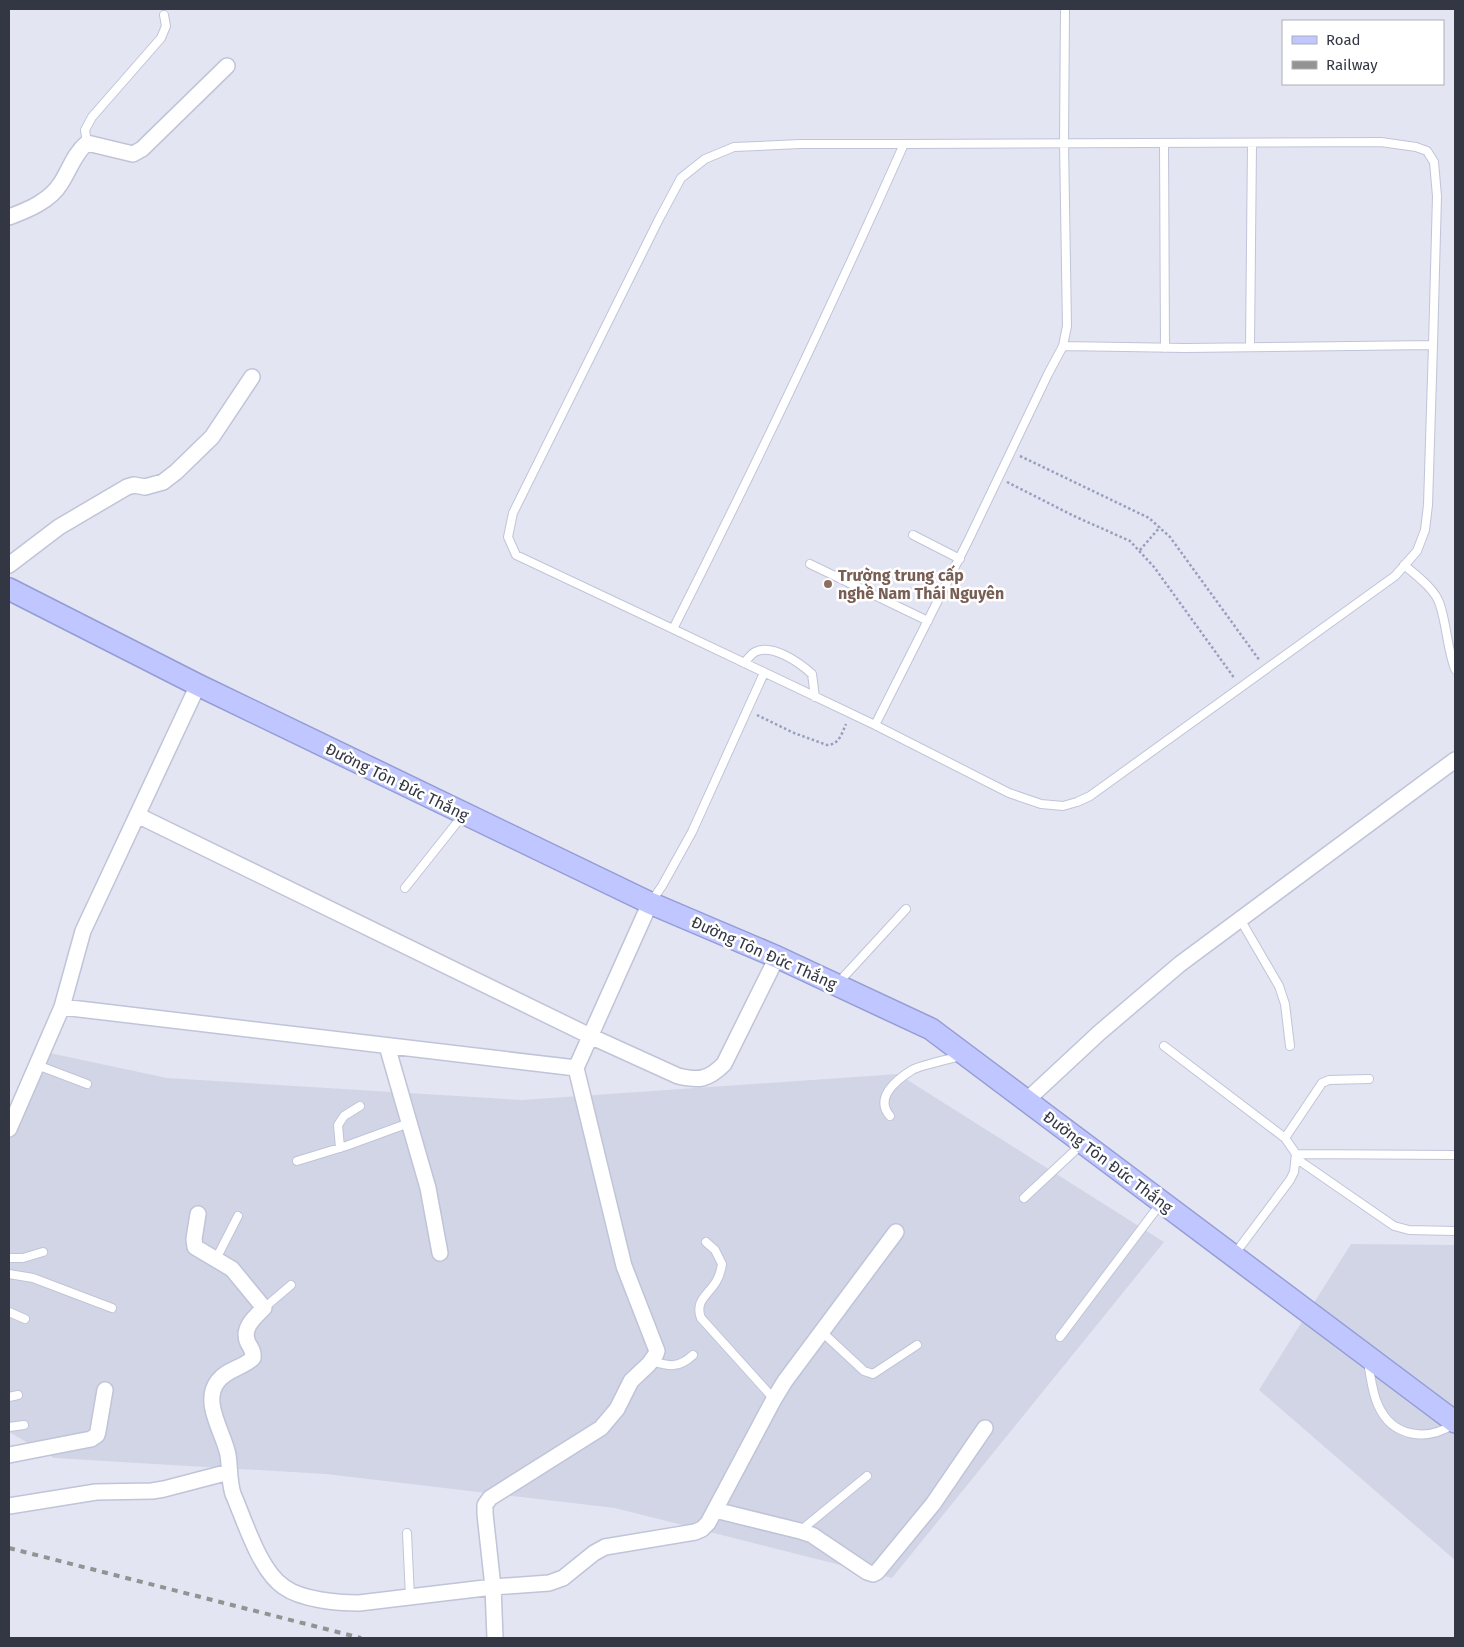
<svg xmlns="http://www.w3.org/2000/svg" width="1464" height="1647" viewBox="0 0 1464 1647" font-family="'Fira Sans',sans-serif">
  <rect width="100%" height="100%" fill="#e3e5f2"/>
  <path fill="#d1d5e6" d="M40,1051L167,1078L522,1100L898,1074L1164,1242L892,1578L615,1508L326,1474L54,1458L9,1432V1110Z
    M1351,1244L1455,1245V1560L1259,1390Z"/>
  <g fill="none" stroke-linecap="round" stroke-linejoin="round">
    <defs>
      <path id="lane" d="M87,143L85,130L92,117L161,38L166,26L164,15
        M1164,143L1165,348
        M1063,346L1185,348L1433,345L1428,505L1425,530L1417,551L1395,576L1090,796L1077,802L1063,806L1041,804L1009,793L875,725L673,629C754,469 831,308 904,144L1381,142L1416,147L1427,151L1434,162L1437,196L1433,345
        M1250,347L1252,143
        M913,535L960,559
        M810,564L928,621
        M1404,565C1416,575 1436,590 1440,605C1447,626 1447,648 1455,669
        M673,629L516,555L508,537L513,513L659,219L681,178L705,159L734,147L800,144H904
        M744,663C747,660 751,654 755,652C772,643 800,663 812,674L815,697
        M875,725L969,539L1048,374L1063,346L1067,326L1064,143L1065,9
        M405,888L463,815
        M651,902L662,886L692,832L764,673
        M1240,919L1279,986L1285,1004L1290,1046
        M838,983L906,909
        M1164,1046L1285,1138L1296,1154L1294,1172L1290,1180L1234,1255
        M37,1065L87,1084
        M890,1116C874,1098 896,1080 912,1070C921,1065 950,1059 961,1056
        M1285,1138L1322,1083L1329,1080L1369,1079
        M340,1148L338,1125L344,1116L360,1106
        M1296,1154L1455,1155
        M1297,1159L1394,1226L1409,1230L1455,1231
        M297,1161L346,1146L409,1123
        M1024,1198L1082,1144
        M706,1242L715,1250L722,1264C721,1270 720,1275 717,1280C710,1294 694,1300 701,1318L774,1399
        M9,1258H23L43,1252
        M216,1259L238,1216
        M9,1274L33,1278L112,1308
        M264,1308L291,1285
        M9,1312L25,1319
        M822,1332L864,1371L873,1374L917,1345
        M1060,1337L1161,1203
        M651,1361C669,1366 678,1369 693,1355
        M1368,1363C1371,1377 1372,1392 1378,1405C1392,1437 1426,1442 1454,1424
        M9,1397L18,1395
        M9,1427L24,1425
        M800,1531L867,1476
        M407,1533L410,1597"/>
      <path id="street" d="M9,217C28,210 50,201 61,183C70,169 74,154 87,143L133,154L142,149L227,66
        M9,565L59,527L127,487L134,485L145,487L163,482L176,472L212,437L252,377
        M137,815L590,1036L678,1076C699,1081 708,1080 724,1064L777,957
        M62,1007L576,1068
        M387,1046L428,1188L440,1253
        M1027,1100L1099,1033L1180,964L1455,760
        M9,1129L62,1007L83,931L198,685
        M198,1214L194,1239L195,1247L232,1269L264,1308C255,1317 241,1328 248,1343C251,1348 254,1352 253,1358C243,1368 227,1369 218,1381C201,1402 224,1433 228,1455C230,1468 229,1481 233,1494C245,1521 259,1570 284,1587C302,1600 338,1603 359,1603L493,1587L549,1583L563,1578L594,1553L605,1547L695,1532L702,1529L708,1523L774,1399L785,1381L896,1232
        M9,1455L91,1439L97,1435L98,1431L105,1390
        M9,1506L96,1492L152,1491L164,1489L229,1472
        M715,1510L800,1531L812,1535L867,1572L873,1574L877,1572L933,1504L985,1428
        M495,1638L493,1587L485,1514V1505L490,1498L601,1428L617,1409L631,1381L649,1364L656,1354L657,1351L624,1266L576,1068L650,903"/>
      <path id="secondary" d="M9,589L198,685L650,903L777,957L931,1029L1455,1422"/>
    </defs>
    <use href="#lane" stroke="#c0c4d8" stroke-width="10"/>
    <use href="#street" stroke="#c0c4d8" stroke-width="18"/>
    <use href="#secondary" stroke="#949cd6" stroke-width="24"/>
    <path stroke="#979fbf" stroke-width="2.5" stroke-dasharray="2.5 2.5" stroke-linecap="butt" d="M1020,456L1149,518L1170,537L1260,661
      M1007,482L1074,516L1130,541L1154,567L1235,679
      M1140,550L1160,527
      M757,715L794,733L827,745C839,745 842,733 846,724"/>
    <use href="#lane" stroke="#fff" stroke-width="8"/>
    <use href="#street" stroke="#fff" stroke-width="15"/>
    <use href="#secondary" stroke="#c0c6ff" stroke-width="21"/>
    <path stroke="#939393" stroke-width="4" stroke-dasharray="6 6" stroke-linecap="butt" d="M9,1548L361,1638"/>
  </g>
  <circle fill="#8d6e63" stroke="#fff" stroke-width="2" cx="828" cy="584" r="5"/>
  <g text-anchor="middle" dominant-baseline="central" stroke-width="5" stroke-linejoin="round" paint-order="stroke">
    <g font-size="16" font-weight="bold" fill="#785e54" stroke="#fff" text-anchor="start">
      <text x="838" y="575">Trường trung cấp<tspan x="838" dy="18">nghề Nam Thái Nguyên</tspan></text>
    </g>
    <g font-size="16" fill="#333744" stroke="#fff">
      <text transform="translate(397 782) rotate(26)">Đường Tôn Đức Thắng</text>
      <text transform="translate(764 953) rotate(24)">Đường Tôn Đức Thắng</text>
      <text transform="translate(1108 1162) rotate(37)">Đường Tôn Đức Thắng</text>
    </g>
  </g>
  <rect width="1464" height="1647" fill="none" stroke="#333744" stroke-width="20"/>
  <rect x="1282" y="20" width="162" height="65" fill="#ffffff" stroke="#adafb4"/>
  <rect x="1292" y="36" width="25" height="8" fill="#c0c6ff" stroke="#adafb4"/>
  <text x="1326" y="45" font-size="15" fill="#333744">Road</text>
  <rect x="1292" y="61" width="25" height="8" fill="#939393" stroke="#adafb4"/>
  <text x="1326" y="70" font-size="15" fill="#333744">Railway</text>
</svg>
